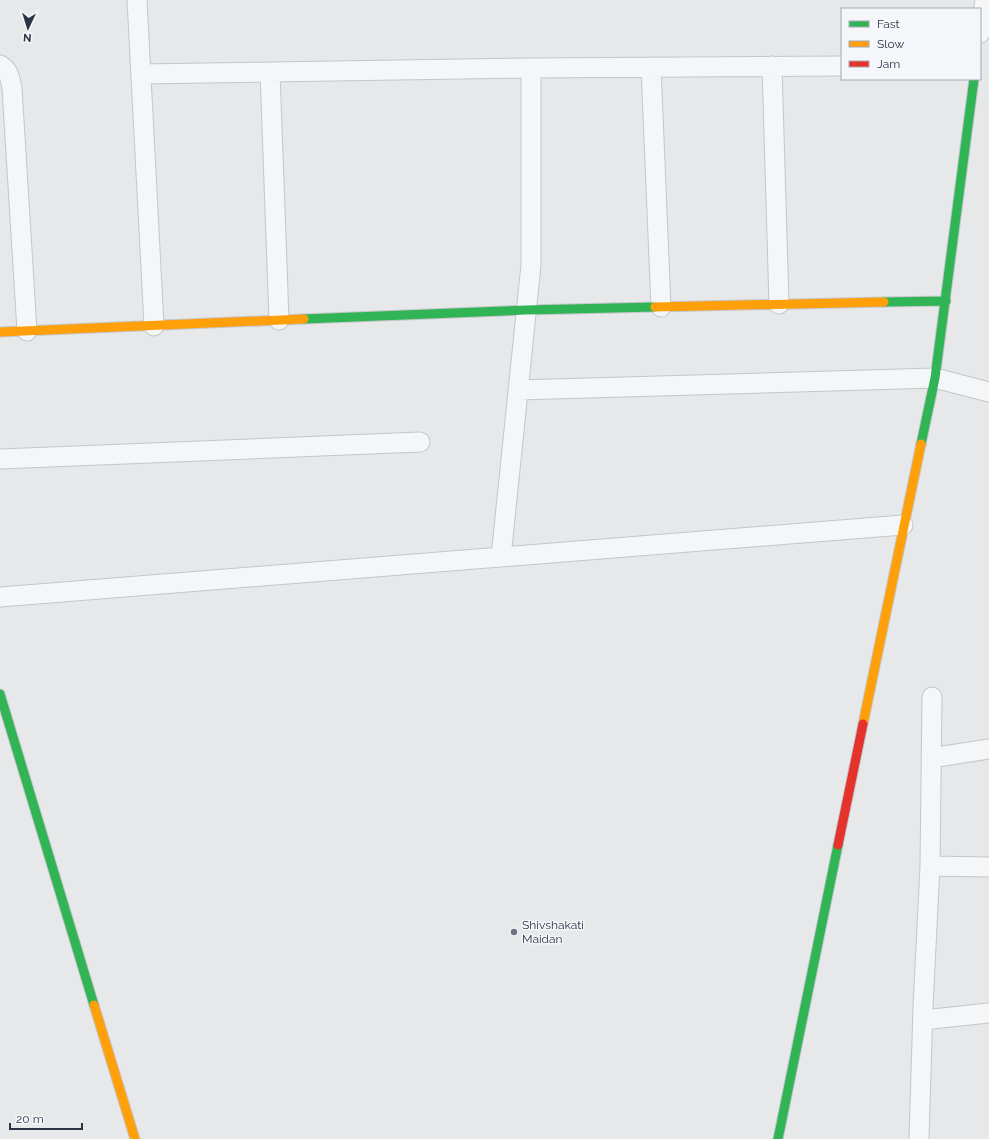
<svg xmlns="http://www.w3.org/2000/svg" width="989" height="1139" viewBox="0 0 989 1139" font-family="Raleway,sans-serif">
  <rect width="100%" height="100%" fill="#e6e8ea"/>
  <g fill="none" stroke-linecap="round" stroke-linejoin="round">
    <defs>
      <path id="street" d="M137,0L154,326
        M980,33L985,0
        M0,65C9,70 10,78 12,88L27,331
        M772,66L779,304
        M651,67L661,307
        M270,72L279,320
        M141,74L531,68L842,66
        M518,390L935,378L989,392
        M0,459L420,442
        M501,557L531,265V68
        M0,597L903,525
        M931,758L989,749
        M930,866L989,867
        M923,1020L989,1013
        M919,1139L923,1007L930,866L932,697"/>
      <path id="fast" d="M884,302L946,301
        M304,319L526,310L655,307
        M921,444L935,378L974,79
        M0,694L94,1005
        M778,1139L838,845"/>
      <path id="slow" d="M655,307L884,302
        M0,332L304,319
        M863,724L921,444
        M94,1005L135,1139"/>
      <path id="jam" d="M838,845L863,724"/>
    </defs>
    <use href="#street" stroke="#c4c6c8" stroke-width="21"/>
    <use href="#fast" stroke="#c4c6c8" stroke-width="11"/>
    <use href="#slow" stroke="#c4c6c8" stroke-width="11"/>
    <use href="#jam" stroke="#c4c6c8" stroke-width="11"/>
    <use href="#street" stroke="#f5f6f7" stroke-width="19"/>
    <use href="#fast" stroke="#30b455" stroke-width="9"/>
    <use href="#slow" stroke="#ff9f0a" stroke-width="9"/>
    <use href="#jam" stroke="#e5322d" stroke-width="9"/>
  </g>
  <circle fill="#6c737f" stroke="#f4f6f9" stroke-width="1.5" cx="514" cy="932" r="4"/>
  <g text-anchor="middle" dominant-baseline="central" stroke-width="3" stroke-linejoin="round" paint-order="stroke">
    <g font-size="12" fill="#2b3445" stroke="#f4f6f9" text-anchor="start">
      <text x="522" y="925">Shivshakati<tspan x="522" dy="14">Maidan</tspan></text>
    </g>
  </g>
  <rect x="841" y="8" width="140" height="72" fill="#f4f6f9" stroke="#a4a8b1"/>
  <rect x="849" y="21" width="20" height="6" fill="#30b455" stroke="#a4a8b1"/>
  <text x="877" y="28" font-size="12" fill="#2b3445">Fast</text>
  <rect x="849" y="41" width="20" height="6" fill="#ff9f0a" stroke="#a4a8b1"/>
  <text x="877" y="48" font-size="12" fill="#2b3445">Slow</text>
  <rect x="849" y="61" width="20" height="6" fill="#e5322d" stroke="#a4a8b1"/>
  <text x="877" y="68" font-size="12" fill="#2b3445">Jam</text>
  <g transform="translate(28 28) rotate(184)" stroke="#f4f6f9" stroke-width="3" paint-order="stroke">
  <path d="M0-3L7 15L0 10L-7 15Z" fill="#2b3445"/>
  <text y="-6" font-size="11" font-weight="bold" text-anchor="middle" fill="#2b3445">N</text>
  </g>
  <path d="M10 1123v6h72v-6" fill="none" stroke="#2b3445" stroke-width="2"/>
  <text x="16" y="1123" font-size="12" fill="#2b3445" stroke="#f4f6f9" stroke-width="3" paint-order="stroke">20 m</text>
</svg>
